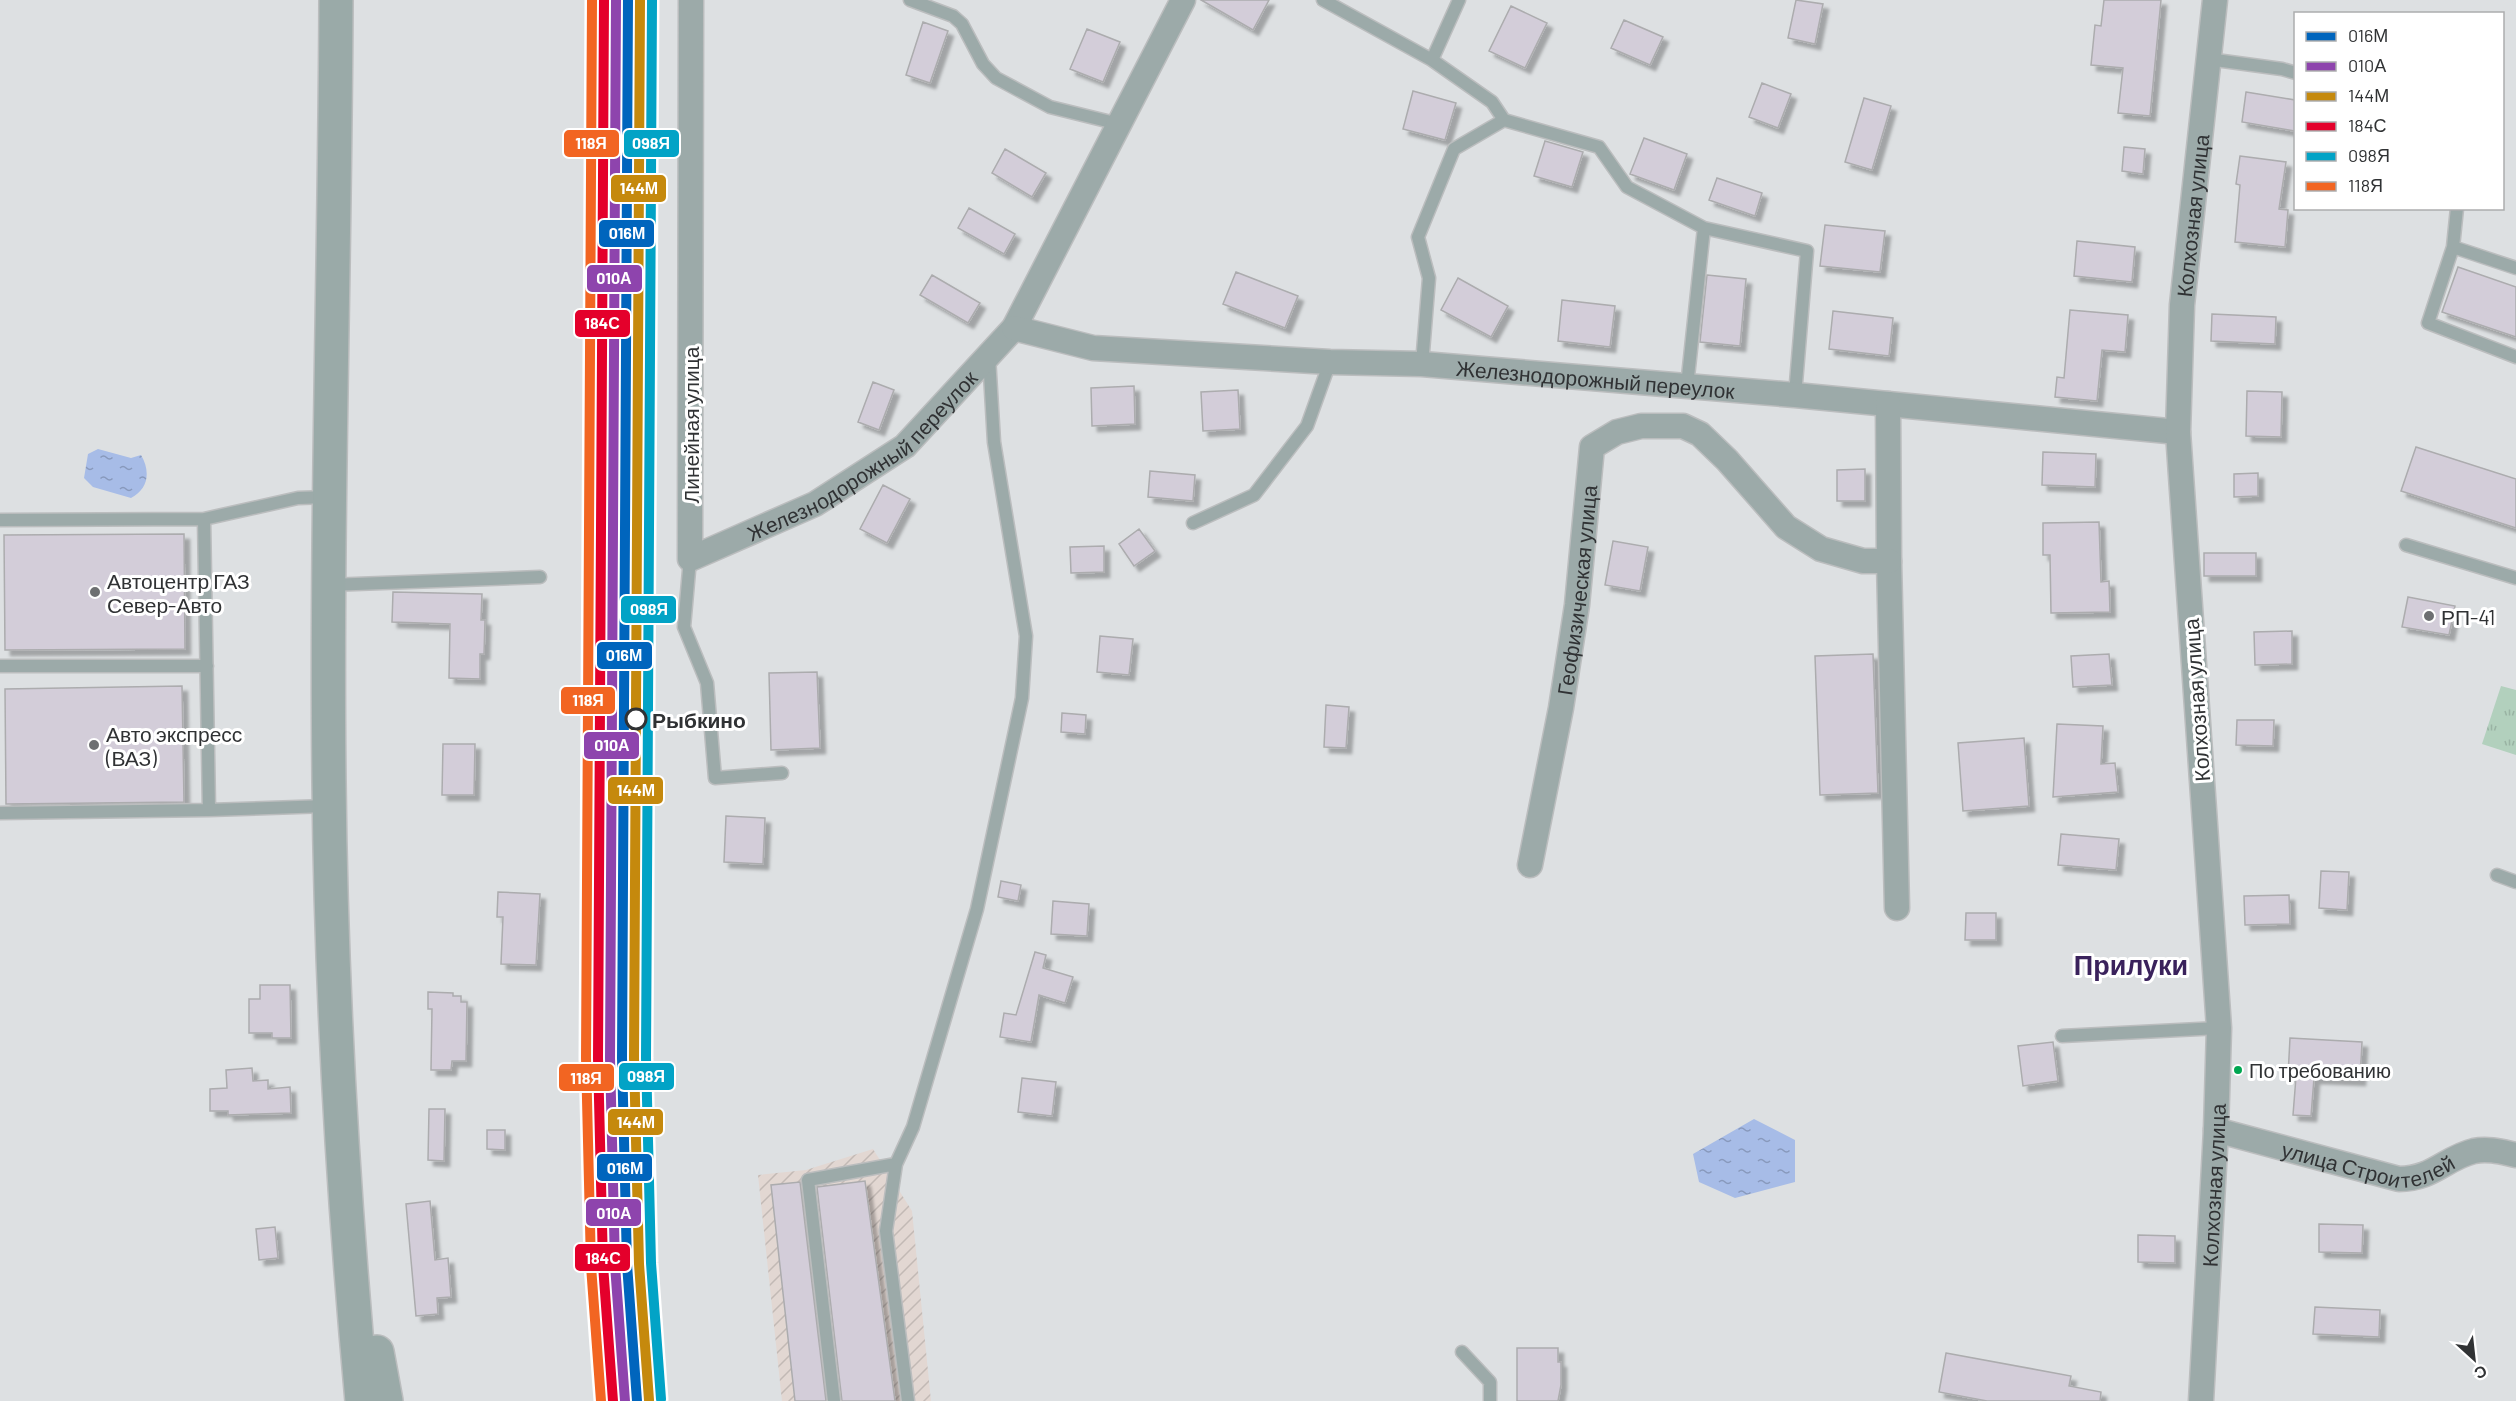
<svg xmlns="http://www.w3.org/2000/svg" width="2516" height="1401" viewBox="0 0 2516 1401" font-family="Barlow,sans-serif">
  <defs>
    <pattern id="industrial-furrows" width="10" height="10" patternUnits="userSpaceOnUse" patternTransform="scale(1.5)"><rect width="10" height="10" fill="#e2d7d2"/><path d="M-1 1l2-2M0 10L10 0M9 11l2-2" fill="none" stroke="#c2b9b5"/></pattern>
    <pattern id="park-tufts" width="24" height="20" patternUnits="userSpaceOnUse" patternTransform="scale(1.5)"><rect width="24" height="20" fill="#b2d0bd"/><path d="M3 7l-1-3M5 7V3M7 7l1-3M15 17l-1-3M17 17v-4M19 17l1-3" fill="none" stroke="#99b3a3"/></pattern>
    <pattern id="water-ripples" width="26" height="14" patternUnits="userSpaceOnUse" patternTransform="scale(1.5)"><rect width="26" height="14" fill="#a7bce7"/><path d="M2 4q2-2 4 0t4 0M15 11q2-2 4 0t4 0" fill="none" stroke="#8899bc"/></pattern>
    <filter id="shadow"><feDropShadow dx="5.5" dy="5.5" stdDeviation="1.5" flood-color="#0004"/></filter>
  </defs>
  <rect width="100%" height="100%" fill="#dde0e2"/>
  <path fill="url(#industrial-furrows)" d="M873,1149L912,1211L931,1401H782L758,1175L806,1170Z"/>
  <path fill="url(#park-tufts)" d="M2501,686L2516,690V755L2482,744Z"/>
  <path fill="url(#water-ripples)" d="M98,449L131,458L141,455C151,472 148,489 131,498L93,487L84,478L88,454Z
    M1754,1119L1795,1140V1182L1735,1198L1699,1182L1693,1154Z"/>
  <path fill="#d3cdd9" stroke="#acacae" stroke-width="1.5" filter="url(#shadow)" d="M1201,0H1269L1253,30Z
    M1796,0L1823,4L1815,44L1788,38Z
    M2104,0H2161L2150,116L2118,113L2123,68L2091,65L2095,25L2101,26Z
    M1511,6L1547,23L1525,68L1489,51Z
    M1624,20L1663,37L1650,65L1611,48Z
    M923,22L948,31L930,83L906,75Z
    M1087,29L1120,42L1103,82L1070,69Z
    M1762,83L1791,94L1778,128L1749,117Z
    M1413,91L1456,103L1445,140L1403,129Z
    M2246,92L2295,100V131L2242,122Z
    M1864,98L1891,106L1872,170L1845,162Z
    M1644,138L1687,154L1674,190L1630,174Z
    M1545,141L1583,152L1572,187L1534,176Z
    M2124,147L2145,149L2143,174L2122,171Z
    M1005,149L1046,173L1032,197L992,173Z
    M2240,156L2286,162L2279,209L2288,210L2285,247L2235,242L2240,185L2236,184Z
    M1717,178L1762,193L1755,216L1709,200Z
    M969,208L1015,234L1004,254L958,228Z
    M1825,225L1885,231L1880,272L1820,266Z
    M2077,241L2135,247L2132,282L2074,276Z
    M2458,267L2516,287V337L2442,312Z
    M1236,272L1298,296L1285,328L1223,304Z
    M932,275L980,303L968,323L920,295Z
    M1707,275L1746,279L1740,346L1700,342Z
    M1458,278L1508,306L1491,337L1441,310Z
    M1562,300L1615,306L1610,347L1558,341Z
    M2070,310L2128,315L2125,352L2102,350L2097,401L2055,397L2057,377L2064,378Z
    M1833,311L1893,318L1889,356L1829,349Z
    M2212,314L2276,317L2275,344L2211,341Z
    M873,382L894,390L879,430L858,422Z
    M1134,386L1135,424L1092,426L1091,388Z
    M1238,390L1240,429L1203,431L1201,392Z
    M2247,391L2282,392L2281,437L2246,436Z
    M2416,447L2516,479V528L2401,491Z
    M2043,452L2096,454L2095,487L2042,485Z
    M1865,469V501H1837V470Z
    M1150,471L1195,475L1193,501L1148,497Z
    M2258,473V496L2234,497V474Z
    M883,485L910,499L887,543L860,529Z
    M2099,522L2101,582L2109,581L2110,612L2051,613L2050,555H2043V523Z
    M1139,529L1155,551L1134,566L1119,544Z
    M184,534L185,649L5,650L4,535Z
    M1613,541L1648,547L1640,591L1605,585Z
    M1104,546V572L1071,573L1070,547Z
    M2204,553H2256V576H2204Z
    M393,592L482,594L481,620H485L484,654H480V679L449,678L450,624L392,622Z
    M2408,597L2455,606L2449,635L2402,627Z
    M2292,631V664L2255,665L2254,632Z
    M1100,636L1133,639L1129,675L1097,672Z
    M1873,654L1878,793L1820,795L1815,656Z
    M2109,654L2112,685L2073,687L2071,656Z
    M817,672L820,748L771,750L769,673Z
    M182,686L184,802L6,804L5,689Z
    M1326,705L1349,707L1346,748L1324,747Z
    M1062,713L1086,715L1085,734L1061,732Z
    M2237,720H2274L2273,746L2236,745Z
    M2057,724L2103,726L2101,764L2115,763L2118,792L2053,797Z
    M2024,738L2029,806L1963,811L1958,743Z
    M443,744H475L474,795H442Z
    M726,816L765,818L763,864L724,862Z
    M2061,834L2119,839L2116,870L2058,865Z
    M2321,871L2349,872L2347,910L2319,908Z
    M1001,881L1021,885L1018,901L998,897Z
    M498,892L540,894L536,965L501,964L503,917H497Z
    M2289,895L2290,924L2245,925L2244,896Z
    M1053,901L1089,904L1087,936L1051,934Z
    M1966,913H1996V940H1965Z
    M1035,952L1046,955L1043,968L1073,977L1065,1003L1039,995L1031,1042L1000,1037L1004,1013L1016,1015Z
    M260,985H290L291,1038H272V1033H249V999H260Z
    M428,992L453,993V996H461V1002H467L466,1061H452L451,1070H431L432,1009H428Z
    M2290,1038L2362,1042L2360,1080L2314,1078L2311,1116L2293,1115L2296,1077L2288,1076Z
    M2053,1042L2058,1081L2023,1086L2018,1046Z
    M252,1068L253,1081L268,1080V1089L290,1087L291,1113L228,1115V1111H210V1089L227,1088L226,1070Z
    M1022,1078L1056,1082L1052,1116L1018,1112Z
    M429,1109H445L444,1161L428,1160Z
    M487,1130H505V1150L487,1149Z
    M865,1181L895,1401H842L817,1187Z
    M800,1182L826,1401H795L771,1185Z
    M430,1201L435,1260L448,1258L451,1297L437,1298L438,1314L416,1316L406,1204Z
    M2319,1224L2363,1225L2362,1253L2319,1252Z
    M275,1227L278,1258L259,1260L256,1229Z
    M2138,1235L2175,1236V1263L2138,1262Z
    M2315,1307L2380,1310L2379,1337L2313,1334Z
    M1517,1348H1558V1362H1561V1385L1558,1401H1517Z
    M1946,1353L2071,1376L2069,1386L2101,1392L2100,1401H1987L1939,1392Z"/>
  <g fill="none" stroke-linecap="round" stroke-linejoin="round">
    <defs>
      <path id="lane" d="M910,0L953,16L962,24L983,64L996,78L1050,107L1119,124
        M1323,0L1432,60
        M1459,0L1432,60L1492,102L1504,120
        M2208,59L2282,69L2296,73
        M2457,208L2453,247L2428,323L2516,357
        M2453,247L2516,268
        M1422,364L1429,278L1418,237L1454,149L1504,120L1599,147L1627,187L1704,228L1807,251L1795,395
        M1687,386L1704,228
        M0,520L204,519
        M1193,523L1254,495L1307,426L1330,362
        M2406,545L2516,578
        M690,559L684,627L707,683L715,778L782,773
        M329,585L540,577
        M0,666H207
        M327,806L209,810L204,519L298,498L328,497
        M0,813L209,810
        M2497,875L2516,882
        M2062,1036L2219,1028
        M1462,1352L1490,1382V1401
        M834,1401L808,1180L896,1164
        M908,1401L886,1231L896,1164L913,1127L977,909L1022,698L1026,636L994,442L989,357"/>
      <g id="street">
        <path id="s1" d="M691,0L690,559L815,504L905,446L1014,328L1183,0"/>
        <path id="s2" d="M1014,328L1093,348L1330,362L1422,364L1795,395L2178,432"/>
        <path d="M1888,404L1889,561L1897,908"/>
        <path id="s3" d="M1530,865L1561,708L1577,605L1592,447L1617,432L1641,426H1683L1700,434L1727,460L1786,527L1821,549L1863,561H1889"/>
        <path id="s4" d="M2216,1130L2399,1179C2433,1179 2445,1158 2474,1151C2488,1148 2502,1152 2516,1155"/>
        <path id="s5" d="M2201,1401L2216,1130L2219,1028L2178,432L2182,305L2215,0"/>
      </g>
      <path id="secondary" d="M336,0C335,261 326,521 329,782C331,989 343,1195 362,1401
        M377,1352L386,1401"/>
    </defs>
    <use href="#lane" stroke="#bbbdbe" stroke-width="15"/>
    <use href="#street" stroke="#bbbdbe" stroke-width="27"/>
    <use href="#secondary" stroke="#bbbdbe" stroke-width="36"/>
    <use href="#lane" stroke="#9caaa9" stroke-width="12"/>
    <use href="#street" stroke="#9caaa9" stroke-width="24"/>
    <use href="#secondary" stroke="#9aaaa8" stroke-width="33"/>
    <defs>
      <path id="rail-1" d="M628,0L622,1058L627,1264L637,1401"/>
      <path id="rail-2" d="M616,0L610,1058L615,1265L625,1401"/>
      <path id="rail-3" d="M640,0L634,1058L639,1264L649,1400"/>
      <path id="rail-4" d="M604,0L598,1058L603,1265L613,1401"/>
      <path id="rail-5" d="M652,0L646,1058L651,1263L661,1399"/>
      <path id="rail-6" d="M592,0L586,1058L591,1266L601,1401"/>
    </defs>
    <use href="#rail-1" stroke="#fff" stroke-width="15"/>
    <use href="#rail-2" stroke="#fff" stroke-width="15"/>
    <use href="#rail-3" stroke="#fff" stroke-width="15"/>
    <use href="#rail-4" stroke="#fff" stroke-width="15"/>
    <use href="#rail-5" stroke="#fff" stroke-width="15"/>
    <use href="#rail-6" stroke="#fff" stroke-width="15"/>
    <use href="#rail-1" stroke="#0065bd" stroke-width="10"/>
    <use href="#rail-2" stroke="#8e44ad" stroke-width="10"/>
    <use href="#rail-3" stroke="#c5890d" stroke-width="10"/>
    <use href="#rail-4" stroke="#e4002b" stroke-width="10"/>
    <use href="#rail-5" stroke="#02a3c6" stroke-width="10"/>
    <use href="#rail-6" stroke="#f26522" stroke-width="10"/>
  </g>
  <g fill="#6d6f71" stroke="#fff" stroke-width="2">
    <circle cx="95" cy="592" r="6"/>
    <circle cx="2429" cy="616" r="6"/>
    <circle cx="94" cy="745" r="6"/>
  </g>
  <circle fill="#fff" stroke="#303234" stroke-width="3" cx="636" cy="719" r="10"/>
  <circle fill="#00a651" stroke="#fff" stroke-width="2" cx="2238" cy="1070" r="5"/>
  <g text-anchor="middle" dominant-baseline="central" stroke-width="6" stroke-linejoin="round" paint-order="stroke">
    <g font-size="20" fill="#303234" stroke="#fff" text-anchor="start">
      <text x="2249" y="1070">По требованию</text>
    </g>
    <g font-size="21" fill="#303234" stroke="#fff">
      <text stroke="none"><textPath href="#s5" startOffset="1188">Колхозная улица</textPath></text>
      <text stroke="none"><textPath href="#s2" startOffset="585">Железнодорожный переулок</textPath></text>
      <text transform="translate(690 425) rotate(-90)">Линейная улица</text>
      <text stroke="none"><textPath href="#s1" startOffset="762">Железнодорожный переулок</textPath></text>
      <text stroke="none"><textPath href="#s3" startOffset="279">Геофизическая улица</textPath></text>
      <text transform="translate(2196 700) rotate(-94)">Колхозная улица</text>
      <text stroke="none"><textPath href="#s4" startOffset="158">улица Строителей</textPath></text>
      <text stroke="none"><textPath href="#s5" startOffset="216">Колхозная улица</textPath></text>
    </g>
    <g font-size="21" fill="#303234" stroke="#fff" text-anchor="start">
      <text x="107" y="580">Автоцентр ГАЗ<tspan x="107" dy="24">Север-Авто</tspan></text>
      <text x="2441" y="616">РП-41</text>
      <text x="106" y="733">Авто экспресс<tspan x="106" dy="24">(ВАЗ)</tspan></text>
    </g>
    <g font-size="21" font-weight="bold" fill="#303234" stroke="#fff" text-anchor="start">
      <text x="652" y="719">Рыбкино</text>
    </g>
    <g font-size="27" font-weight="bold" fill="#3a225c" stroke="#fff">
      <text x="2131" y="964">Прилуки</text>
    </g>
  </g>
  <g stroke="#fff" stroke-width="2">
    <rect x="623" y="129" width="57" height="29" rx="6" fill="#02a3c6"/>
    <rect x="563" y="129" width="57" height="29" rx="6" fill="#f26522"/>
    <rect x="610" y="174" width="57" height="29" rx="6" fill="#c5890d"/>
    <rect x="598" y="219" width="57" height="29" rx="6" fill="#0065bd"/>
    <rect x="586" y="264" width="57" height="29" rx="6" fill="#8e44ad"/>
    <rect x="574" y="309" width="57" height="29" rx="6" fill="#e4002b"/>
    <rect x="620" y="595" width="57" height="29" rx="6" fill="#02a3c6"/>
    <rect x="596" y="641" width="57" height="29" rx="6" fill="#0065bd"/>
    <rect x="560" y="686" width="56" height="29" rx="6" fill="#f26522"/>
    <rect x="583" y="731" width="57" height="29" rx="6" fill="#8e44ad"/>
    <rect x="607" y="776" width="57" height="29" rx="6" fill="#c5890d"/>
    <rect x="618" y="1062" width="57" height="29" rx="6" fill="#02a3c6"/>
    <rect x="558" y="1063" width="57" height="29" rx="6" fill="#f26522"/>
    <rect x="607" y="1108" width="57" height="28" rx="6" fill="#c5890d"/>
    <rect x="596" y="1153" width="57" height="29" rx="6" fill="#0065bd"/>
    <rect x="585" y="1198" width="57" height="29" rx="6" fill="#8e44ad"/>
    <rect x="574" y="1243" width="57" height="29" rx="6" fill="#e4002b"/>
  </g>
  <g font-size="16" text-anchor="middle" font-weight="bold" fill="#fff">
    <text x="651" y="149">098Я</text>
    <text x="591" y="149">118Я</text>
    <text x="639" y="194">144М</text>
    <text x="627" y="239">016М</text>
    <text x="614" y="284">010А</text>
    <text x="602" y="329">184С</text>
    <text x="649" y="615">098Я</text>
    <text x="624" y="661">016М</text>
    <text x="588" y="706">118Я</text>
    <text x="612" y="751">010А</text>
    <text x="636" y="796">144М</text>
    <text x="646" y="1082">098Я</text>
    <text x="586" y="1084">118Я</text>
    <text x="636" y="1128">144М</text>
    <text x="625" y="1174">016М</text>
    <text x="614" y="1219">010А</text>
    <text x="603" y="1264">184С</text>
  </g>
  <rect x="2294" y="12" width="210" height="198" fill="#ffffff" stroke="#acadae" stroke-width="1.5"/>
  <rect x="2306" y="32" width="30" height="9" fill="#0065bd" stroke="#acadae" stroke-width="1.5"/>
  <text x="2348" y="42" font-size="18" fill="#303234">016М</text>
  <rect x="2306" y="62" width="30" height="9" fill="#8e44ad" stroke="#acadae" stroke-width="1.5"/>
  <text x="2348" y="72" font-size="18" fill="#303234">010А</text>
  <rect x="2306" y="92" width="30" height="9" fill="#c5890d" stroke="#acadae" stroke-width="1.5"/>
  <text x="2348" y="102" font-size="18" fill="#303234">144М</text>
  <rect x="2306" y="122" width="30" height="9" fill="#e4002b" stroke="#acadae" stroke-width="1.5"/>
  <text x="2348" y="132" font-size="18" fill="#303234">184С</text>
  <rect x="2306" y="152" width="30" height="9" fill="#02a3c6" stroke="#acadae" stroke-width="1.5"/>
  <text x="2348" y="162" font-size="18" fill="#303234">098Я</text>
  <rect x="2306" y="182" width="30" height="9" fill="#f26522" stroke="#acadae" stroke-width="1.5"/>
  <text x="2348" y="192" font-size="18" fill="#303234">118Я</text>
  <g transform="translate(2474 1359) rotate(153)" stroke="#ffffff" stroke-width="4.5" paint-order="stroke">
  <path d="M0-4.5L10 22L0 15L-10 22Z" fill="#303234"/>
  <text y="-9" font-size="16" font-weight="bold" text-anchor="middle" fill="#303234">С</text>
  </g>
</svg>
